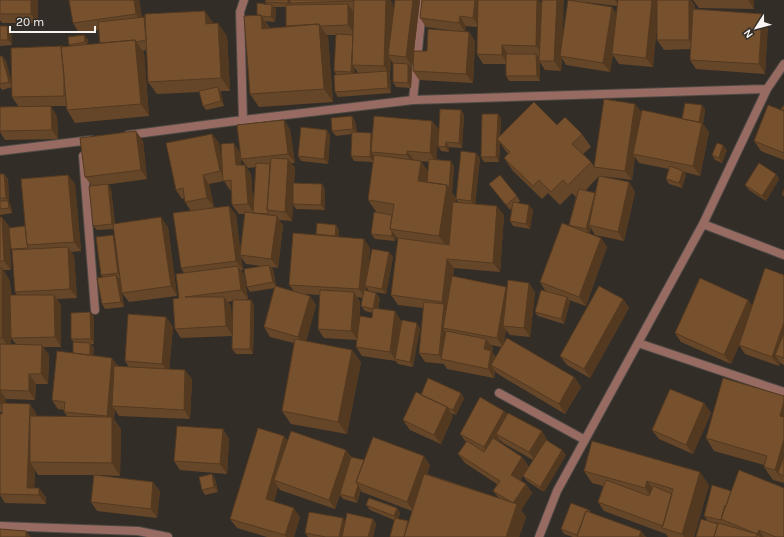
<svg xmlns="http://www.w3.org/2000/svg" width="784" height="537" viewBox="0 0 784 537" font-family="Karla,sans-serif">
  <rect width="100%" height="100%" fill="#332d28"/>
  <g fill="none" stroke-linecap="round" stroke-linejoin="round">
    <defs>
      <path id="service" d="M413,100L423,0
        M243,120L240,12L244,0
        M83,156L95,310"/>
      <path id="minor" d="M128,135L243,120L413,100L767,89
        M0,151L91,140
        M703,224L784,255
        M638,343L784,392
        M499,393L585,440
        M0,526L138,531L168,537
        M539,537L557,491L703,224L767,89L784,64"/>
    </defs>
    <use href="#service" stroke="#4e4944" stroke-width="10"/>
    <use href="#minor" stroke="#4e4944" stroke-width="10"/>
    <use href="#service" stroke="#976b61" stroke-width="8"/>
    <use href="#minor" stroke="#976b61" stroke-width="8"/>
  </g>
  <path fill="#664628" fill-rule="evenodd" d="M0,0H38V23H2L0,20Z
    M69,0H139L142,17L214,24L227,36L230,91H220L224,106L206,110L203,106L200,92L157,94L148,82L147,50L142,51L144,53L149,116L75,123L67,110L66,106H29L57,116L58,139L5,140L0,132V107H19L12,97V87L2,90L0,87V56H2L6,61L12,85L63,47L70,46L69,45L84,35L88,40V45L100,44L99,30L79,33L73,23Z
    M390,0L393,4L392,20L395,0H420L414,51H427L455,31L426,27L420,18L422,0L563,37L568,0H566H691L695,6V10L768,23L765,74L696,69L690,60V49L664,50L657,40V24L653,67L619,64L613,55L610,72L566,65L562,58L561,71L545,70L540,62V81H509L506,76V64H483L477,54V27L466,26L465,31L469,32L475,41L473,83L419,80L413,71L414,51L412,67L410,66L412,69L411,88L396,87L393,82V63L391,60L390,75L391,93L338,97L335,92L336,74L334,71L336,35H326L328,37L333,102L259,107L250,94L257,15L267,4L265,2ZM584,2L617,6V13ZM274,7H286V27L270,28L265,21L275,22L276,10ZM355,68L358,73H354Z
    M693,0H754V9L699,8Z
    M0,26H7L11,31L12,45L0,46Z
    M702,105L705,110L703,124L709,132L700,176L684,172L686,175L682,188L669,184L666,179L669,169L639,163L635,157L632,180L602,176L629,182L635,192L624,241L595,235L591,228L589,234L601,238L607,247L586,306L569,300L570,302L564,324L538,316L535,312L546,292L540,282L570,226L569,225L576,197L572,193L560,205L548,193L542,199L513,171L504,158L508,154L500,143L499,162H484L481,157L498,114L501,119L500,136L557,125L582,134L591,147L583,154L591,162L594,166L641,112L682,119ZM599,176L595,193L585,191Z
    M784,105V160L761,151L754,141L783,111L781,109Z
    M461,110L464,115L462,148L449,147V152L441,151L438,146L439,132L436,159L454,166L452,193L456,198L455,202H458L456,199L480,158L475,204L504,215L500,272L454,268L453,277L506,287L507,289L535,292L530,337L510,335L506,330L504,342L574,377L581,387L565,414L498,374L495,371L494,378L447,369L444,364L425,362L419,353L423,308L398,305L391,295L398,240L396,236L395,241L375,239L371,234L377,213L368,200L373,162L354,161L351,156L352,134L336,136L332,131L352,116L355,121L357,132L373,135L432,121L439,130ZM417,161L429,162L428,171ZM491,345L501,347L496,357L492,352L493,348Z
    M290,129L295,163H291L295,168L294,183L325,189V210L296,209L293,204V200L292,221L279,220L283,226L278,268L271,267L273,269L276,286L294,291L289,285L316,235V234L336,225L339,230L338,237L370,248L368,271L389,252L393,257L386,294L369,291L366,287V291L380,298L378,309L395,311L401,321V327L420,328L413,367L398,364L396,361L362,356L356,347L357,340L324,338L318,329L320,295L305,294L310,296L316,305L306,341L352,350L361,362L347,434L291,424L282,411L294,343L270,337L264,327L275,288L250,292L247,287L261,266L246,264L241,257L243,270H241L244,275L248,299L244,300L254,305L253,354H236L232,349V336L181,338L175,329L179,298L184,273L181,268L191,211L185,202V198L182,199L176,190L212,134L219,143L221,156L240,153ZM241,154V159L248,168L256,167L253,204L251,174L241,165ZM224,181L230,190H231L232,205L239,214H245L240,250L236,215L229,206L208,208L214,207L209,184ZM357,297L363,298L361,306L365,311L373,313L372,318L359,325L360,302ZM233,301L232,335L231,306L228,302Z
    M330,135L328,164L301,161L298,156Z
    M143,141L147,179L104,185L108,184L111,189L115,224L168,227L177,296L129,302L122,293L120,278H119L120,280L124,307L105,309L102,304V277L101,275L113,235L115,238L114,229L97,230L93,226L92,186L85,177Z
    M727,150L722,163L715,160L712,155Z
    M0,174H4L8,179L9,203L11,206L12,213L0,215Z
    M776,174L779,179L766,201L749,190L745,185Z
    M68,175L75,184L81,251L71,252L74,256L77,298L57,299L61,305V347H43L49,355L48,384H36L35,400L6,399V403L36,413V416H67L64,412V410L58,409L52,400L73,353L74,342L71,339L90,312L94,317V344H91L94,348L93,355L118,366L129,367L125,361L166,317L173,327L169,369L192,379L190,419L119,416L115,410L114,419L121,429L120,476L98,475L160,491L157,518L97,511L91,502L94,475H38L35,470L34,488L46,497V504L5,503L0,495V414H2V412H0V217L9,226V228L25,226ZM9,230L11,249L12,251L15,292L17,295H11L10,281L3,270H11ZM11,338L16,344H11Z
    M489,184L517,196L520,201L518,203L533,210L530,229L513,226L510,221L512,208L510,210Z
    M784,275V365L782,364L780,362L779,366L745,354L739,345L731,364L681,342L675,333L748,300L752,306Z
    M623,299L629,308L590,378L567,365L560,356Z
    M421,395L464,398L456,415L451,413L453,416L441,444L410,430L403,420Z
    M784,396V483L773,480L764,467V465L714,451L706,438Z
    M704,403L711,413L693,454L659,439L652,430Z
    M504,411L507,414L548,441L566,455L544,492L527,481L523,476L533,460L503,443L500,440L499,442L522,457L529,467L520,480L526,484L532,493L521,510L526,517L519,537H390L394,520L370,510L366,505L397,508L400,513L398,519L408,521L409,522L412,511L362,492L361,490L357,503L343,499L340,495L335,509L280,490L278,487L274,502L300,517L294,537H267L237,528L230,519L284,436L287,441L346,450L351,457L364,460L430,465L427,474L499,498L493,491L497,484L465,463L458,454L466,442L460,434Z
    M223,429L229,439L227,474L180,470L174,461Z
    M584,471L709,485L694,537H668L666,534L604,511L598,502L603,486L592,483Z
    M212,474L215,479L218,492L205,495L202,490Z
    M731,491L784,537H696L718,524V523L708,521L704,516Z
    M589,510L591,513L641,531L646,537H573L564,534L561,529Z
    M343,518L345,522L373,519L376,524L373,537H308L305,533Z"/>
  <path fill="#533920" d="M31,0H38V23L31,14Z
    M134,0H139L143,24L136,14Z
    M288,0H292L290,3L291,4V8L288,3Z
    M386,0H390L393,4L391,56L388,55L391,60L390,75L384,66Z
    M413,0H420L412,67L406,57Z
    M475,0H483L479,27L473,18Z
    M537,0H539L544,7L542,55L536,46Z
    M557,0H564L562,56H560L562,58L561,71L554,61Z
    M615,0H620L619,7Z
    M652,0H658L659,2L653,67L646,58Z
    M689,0H691L695,6L696,49L689,40Z
    M748,0H754V9Z
    M348,4L354,13L355,34L348,25Z
    M272,5L276,10L275,22L271,17Z
    M612,7L619,16L610,72L603,63Z
    M205,11L214,24H206Z
    M762,14L768,23L765,74L759,64Z
    M261,15L269,28L271,42L262,29Z
    M460,16L466,26L465,32L459,23Z
    M218,23L227,36L230,91L221,78Z
    M319,24L328,37L333,102L324,89Z
    M7,26L11,31L12,45L8,40Z
    M469,32L475,41L473,83L466,74Z
    M84,35L88,40L89,47L85,42Z
    M353,35L352,65L355,68L354,77L351,72Z
    M135,40L144,53L149,116L141,104Z
    M502,45L508,54V64L502,55Z
    M536,54L539,58V61L540,62V81L537,76Z
    M2,56L6,61L13,87L9,82Z
    M408,64L412,69L411,88L408,83Z
    M387,71L390,76L391,93L388,88Z
    M218,87L221,92L224,106L221,101Z
    M635,104L642,113L633,154L635,157L632,180L625,171Z
    M702,105L705,110L703,124L709,132L700,176L693,166Z
    M51,106L57,116L58,139L52,130Z
    M461,110L464,115L462,148L459,143Z
    M498,114L501,119L500,142L497,139L500,143L499,162L496,157Z
    M352,116L355,121L357,134L353,129Z
    M284,120L290,129L295,163L288,154Z
    M432,121L439,130L436,162L430,153Z
    M327,130L330,135L328,164L324,159Z
    M136,131L143,141L147,179L141,170Z
    M371,133L375,138L371,152L374,155V162L370,157Z
    M212,134L219,143L226,181L220,171Z
    M446,142L449,147V152L445,147Z
    M234,143L240,153L242,174L236,165Z
    M723,145L727,150L722,163L719,158Z
    M407,151L414,160L413,164L407,155Z
    M476,153L480,158L475,206L471,201Z
    M288,159L295,168L292,221L285,212Z
    M421,161L430,174L428,188L418,181Z
    M451,161L454,166L452,193L456,198L448,249L439,236L447,185Z
    M245,165L251,174L254,213L248,204Z
    M683,171L686,175L682,188L679,183Z
    M4,174L8,179L9,203L11,206L12,213L9,208L8,201L6,198Z
    M776,174L779,179L766,201L762,196Z
    M68,175L75,184L81,251L74,242Z
    M203,175L209,184L214,207L207,198Z
    M629,182L635,192L624,241L618,232Z
    M108,184L111,189L115,229L112,224Z
    M322,184L325,189V210L321,205Z
    M596,193L589,225L591,228L589,234L586,229Z
    M529,205L533,210L530,229L526,224Z
    M229,206L236,215L241,255H240L241,257L243,270L236,261Z
    M497,206L504,215L500,272L493,263Z
    M277,216L283,226L278,268L271,259Z
    M2,217L9,226L11,270L4,261Z
    M161,217L168,227L177,296L171,286Z
    M336,225L339,230L338,241L335,236Z
    M392,231L396,236L395,241L392,236Z
    M113,235L117,240L121,278L118,273Z
    M601,238L607,247L586,306L579,297Z
    M364,239L370,248L366,286H365L366,287L365,298L359,289Z
    M68,247L74,256L77,298L70,289Z
    M389,252L393,257L386,294L382,289Z
    M447,259L454,268L449,310L443,328L449,337L443,360L439,355L444,305L442,302Z
    M269,265L273,269L276,287L273,282Z
    M238,266L244,275L248,299L241,290Z
    M2,268L10,281L11,350L2,338Z
    M116,275L120,280L124,307L121,302Z
    M529,283L535,292L530,337L524,328Z
    M506,287L512,296L503,326L506,330L503,348L497,338Z
    M354,292L360,302L358,340L351,331Z
    M376,293L380,298L377,314L373,309Z
    M54,295L61,305V347L55,337Z
    M310,296L316,305L305,346L298,337Z
    M224,297L231,306L233,336L226,326Z
    M567,297L570,302L564,324L561,319Z
    M623,299L629,308L590,378L584,369Z
    M251,300L254,305L253,354L250,349Z
    M748,300L755,309L731,364L724,355Z
    M395,311L401,321L397,359H395L390,352Z
    M90,312L94,317V344L91,339Z
    M166,317L173,327L169,373L162,364Z
    M784,322V350L775,355L780,362L779,366L772,357Z
    M417,323L420,328L413,367L410,362Z
    M486,339L493,348L492,352L498,360L491,365L495,371L494,378L488,369L484,349Z
    M90,343L94,348L93,360L90,355Z
    M42,345L49,355L48,384L41,374Z
    M352,350L361,362L347,434L338,422Z
    M112,358L119,367L112,406L115,410L114,419L121,429L120,476L112,463L107,416Z
    M185,370L192,379L190,419L184,410Z
    M29,374L36,384L35,400L29,391Z
    M574,377L581,387L565,414L559,404Z
    M0,390L6,399V412L0,403Z
    M461,393L464,398L456,415L453,410Z
    M784,401V422L780,416Z
    M704,403L711,413L693,454L686,445Z
    M30,404L36,413L35,462H30L35,470L34,495L27,488Z
    M447,407L453,416L441,444L434,435Z
    M504,411L511,420L496,434L500,440L491,457L484,447Z
    M223,429L229,439L227,474L220,464Z
    M542,431L548,441L536,462L529,452Z
    M284,436L291,445L274,480L278,487L272,508L266,499Z
    M784,439V476L778,473L784,483L775,470Z
    M346,450L352,460L335,509L329,500Z
    M562,450L566,455L544,492L540,487Z
    M424,456L430,465L413,511L407,502Z
    M522,457L529,467L518,484L511,475Z
    M700,472L709,485L694,537H684L682,534Z
    M212,474L215,479L218,492L214,487Z
    M647,481L656,493L654,501L645,488Z
    M153,482L160,491L157,518L151,509Z
    M526,484L532,493L521,510L526,517L519,537H506L513,503Z
    M358,485L361,490L357,503L354,498Z
    M39,488L46,497V504L39,495Z
    M294,508L300,517L294,537H286L285,535Z
    M397,508L400,513L397,521L394,516Z
    M343,518L346,523L343,537H339Z
    M373,519L376,524L373,537H368Z
    M759,530L764,537H760L757,534Z
    M26,531L31,537H26Z
    M641,531L646,537H639Z"/>
  <path fill="#77512e" stroke="#533920" d="M0,0H31V14H0Z
    M69,0H134L136,14L73,23Z
    M266,0H288V3L265,2Z
    M290,0H353V1L290,3Z
    M354,0H386L384,66L352,65Z
    M395,0H413L406,57L388,55Z
    M422,0H475L473,18L460,16L459,23L420,18Z
    M478,0H537L536,46L502,45V55L477,54Z
    M542,0H557L554,61H539Z
    M568,0L612,7L603,63L560,56Z
    M618,0H652L646,58L612,54Z
    M657,0H689V40H657Z
    M257,3L272,5L271,17L262,16L261,15H257Z
    M348,4V25L320,26L319,24L286,26V5Z
    M693,9L762,14L759,64L690,60Z
    M205,11L206,24L218,23L221,78L148,82L145,14Z
    M261,15L262,29L319,24L324,89L250,94L244,16Z
    M144,17L146,40L136,42L135,40L100,43L98,22Z
    M0,26H7L8,40H0Z
    M428,29L469,32L466,74L413,71L414,51H427Z
    M336,34L353,35L351,72L334,71Z
    M84,35L85,42L69,45L68,37Z
    M135,40L141,104L67,110L61,47Z
    M63,46L61,47L64,75V96L12,97L11,48Z
    M506,54H536L537,76H506Z
    M0,56H2L9,82L0,84Z
    M393,63L408,64V83L393,82Z
    M387,71L388,88L335,92L334,75Z
    M218,87L221,101L203,106L199,91Z
    M604,99L635,104L625,171L594,167Z
    M534,102L557,125L565,117L582,134L572,144L591,162L568,185L563,180L551,192L539,180L533,186L504,158L510,152L497,139Z
    M685,103L702,105L699,122L682,119Z
    M768,105L784,111V153L754,141Z
    M784,105V111L781,109Z
    M51,106L52,130L0,131V107Z
    M440,109L461,110L459,143L446,142L445,147L438,146Z
    M642,110L702,123L693,166L633,154Z
    M482,114H498L496,157H481Z
    M352,116L353,129L332,131L331,118Z
    M374,116L432,121L430,153L407,151V155L371,152Z
    M284,120L288,154L241,159L237,125Z
    M301,127L327,130L324,159L298,156Z
    M136,131L141,170L85,177L80,138Z
    M352,132L371,133L370,157L351,156Z
    M212,134L220,171L203,175L207,198L185,202L183,188L176,190L166,143Z
    M234,143L236,165H245L248,204L232,205L231,180L223,181L221,144Z
    M717,143L723,145L719,158L712,155Z
    M461,151L476,153L471,201L456,199Z
    M374,155L421,161L418,181L447,185L439,236L390,229L394,204L368,200Z
    M271,158L288,159L285,212L267,210Z
    M429,159L451,161L449,188L447,185L427,182Z
    M256,163L270,164L267,210H268V214L253,213Z
    M759,163L776,174L762,196L745,185Z
    M670,166L683,171L679,183L666,179Z
    M0,174H4L6,198H0Z
    M68,175L74,242L27,245L21,179Z
    M500,175L517,196L506,205L489,184Z
    M599,176L629,182L618,232L589,225Z
    M293,183L322,184L321,205L293,204Z
    M108,184L112,224L93,226L89,186Z
    M579,189L595,193L586,229L569,225Z
    M784,189V196L782,195Z
    M0,201H8L9,208L0,209Z
    M453,202L497,206L493,263L447,259L442,302L391,295L398,238L449,245Z
    M513,202L529,205L526,224L510,221Z
    M229,206L236,261L181,268L173,213Z
    M245,212L277,216L271,259L240,255Z
    M374,212L392,215L390,229L392,231V236L371,234Z
    M0,217H2L4,261H0Z
    M161,217L171,286L122,293L113,224Z
    M317,223L336,225L335,236L316,234Z
    M562,223L601,238L579,297L540,282Z
    M25,226L27,245L28,248L11,249L9,228Z
    M293,233L364,239L359,289L289,285Z
    M113,235L118,273L101,275L96,237Z
    M68,247L70,289L15,292L12,250Z
    M372,249L389,252L382,289L365,286Z
    M269,265L273,282L247,287L244,269Z
    M238,266L241,290L185,297H224L226,326L175,329L173,299L179,298L176,274Z
    M0,268H2V338H0Z
    M765,268L784,275V322L772,357L739,345Z
    M116,275L121,302L102,304L97,278Z
    M452,276L506,287L497,338L443,328Z
    M700,278L748,300L724,355L675,333Z
    M508,280L529,283L524,328L503,326Z
    M275,286L310,296L298,337L264,327Z
    M599,286L623,299L584,369L560,356Z
    M320,290L354,292L351,331L318,329Z
    M364,290L376,293L373,309L361,306Z
    M541,290L567,297L561,319L535,312Z
    M10,295H54L55,337L11,338Z
    M233,300H251L250,349H232Z
    M424,302L444,304L439,355L419,353Z
    M373,308L395,311L390,352L356,347L360,316L372,318Z
    M90,312L91,339H71V313Z
    M128,314L166,317L162,364L125,361Z
    M402,320L417,323L410,362L395,359Z
    M446,331L486,339L484,349L491,351L488,369L441,359Z
    M784,333V358L775,355Z
    M507,338L574,377L559,404L491,365Z
    M295,339L352,350L338,422L282,411Z
    M73,342L90,343V355L73,353Z
    M0,344L42,345L41,374H29V391L0,390Z
    M57,351L112,358L107,416L64,412L65,402L52,400Z
    M114,366L185,370L184,410L112,406Z
    M428,378L461,393L453,410L448,408L447,407L421,395Z
    M723,378L784,396V401L780,416L784,417V439L775,470L764,467L767,456L706,438Z
    M670,389L704,403L686,445L652,430Z
    M416,392L447,407L434,435L403,420Z
    M480,397L504,411L484,447L460,434Z
    M2,403L30,404L27,488H39V495L0,494V414H2Z
    M508,413L542,431L529,452L496,434Z
    M30,416L112,417V463L30,462Z
    M177,426L223,429L220,464L174,461Z
    M258,428L284,436L266,499L294,508L285,535L230,519Z
    M291,431L346,450L329,500L274,480Z
    M373,437L424,456L407,502L356,482Z
    M493,438L522,457L511,475L526,484L513,503L493,491L500,481L458,454L467,441L484,452Z
    M546,440L562,450L540,487L523,476Z
    M592,441L700,472L682,534L662,528L673,489L647,481L645,488L584,471Z
    M784,456V476L778,473Z
    M351,457L364,460L356,482L358,485L354,498L340,494Z
    M739,470L784,488V537H776L759,530L757,534L721,519Z
    M212,474L214,487L202,490L199,477Z
    M424,474L517,504L506,537H404Z
    M94,475L153,482L151,509L91,502Z
    M606,480L649,496L653,486L672,494L663,526L598,502Z
    M712,485L731,491L726,506L725,505L721,519V520L704,516Z
    M369,498L397,508L394,516L366,505Z
    M571,503L589,510L588,512L586,511L577,535L561,529Z
    M586,511L641,531L639,537H577Z
    M309,512L343,518L339,537H326L305,533Z
    M347,513L373,519L368,537H342Z
    M395,518L408,521L404,537H390Z
    M701,519L718,524L714,537H696Z
    M718,523L757,534L756,537H714Z
    M0,529L26,531V537H0Z"/>
  <g transform="translate(756 28) rotate(234)" stroke="#332d28" stroke-width="3" paint-order="stroke">
  <path d="M0-3L7 15L0 10L-7 15Z" fill="#f6f3f0"/>
  <text y="-6" font-size="11" font-weight="bold" text-anchor="middle" fill="#f6f3f0">N</text>
  </g>
  <path d="M10 26v6h85v-6" fill="none" stroke="#f6f3f0" stroke-width="2"/>
  <text x="16" y="26" font-size="12" fill="#f6f3f0" stroke="#332d28" stroke-width="3" paint-order="stroke">20 m</text>
</svg>
